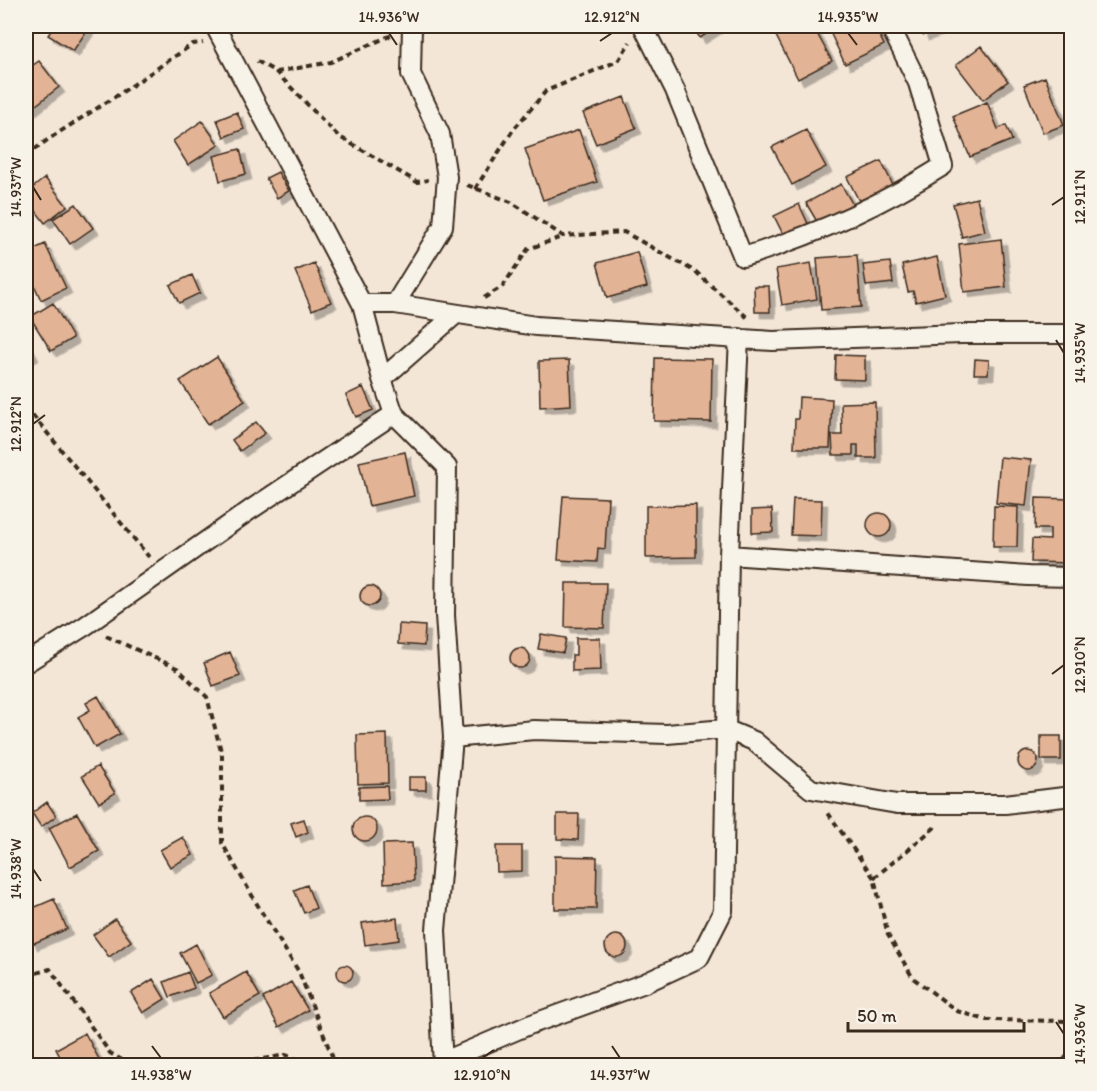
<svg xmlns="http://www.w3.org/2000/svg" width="1097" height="1091" viewBox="0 0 1097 1091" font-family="Itim,sans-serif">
  <defs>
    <filter id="shadow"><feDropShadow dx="5.5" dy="5.5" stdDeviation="0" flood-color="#0004"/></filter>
  </defs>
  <rect width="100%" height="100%" fill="#f3e6d7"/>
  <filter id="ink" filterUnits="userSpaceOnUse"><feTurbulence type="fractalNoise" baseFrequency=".0167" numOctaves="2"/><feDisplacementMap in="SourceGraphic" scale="12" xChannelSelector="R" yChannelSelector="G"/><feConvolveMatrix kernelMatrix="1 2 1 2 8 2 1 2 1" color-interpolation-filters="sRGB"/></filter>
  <g filter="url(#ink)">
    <path fill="#e3b395" stroke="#3b2a1e" stroke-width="1.5" filter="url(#shadow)" d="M54,26H90L73,51L48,35Z
      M692,26H719L700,38Z
      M776,26H813L832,61L798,79L772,28Z
      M839,26H875L884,45L845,64L829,30Z
      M920,26H950L923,35Z
      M981,46L1008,81L983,100L956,65Z
      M39,61L59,87L31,109L26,103V70Z
      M1045,77L1064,125L1043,133L1024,85Z
      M624,97L636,128L596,144L583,113Z
      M987,102L998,129L1006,125L1012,140L970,157L953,116Z
      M237,112L244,129L224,137L217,120Z
      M202,121L219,145L188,165L173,141Z
      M579,130L597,182L543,200L525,149Z
      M806,130L826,167L792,185L772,147Z
      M240,149L246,174L220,181L214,156Z
      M881,161L893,185L859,201L847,177Z
      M278,172L289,191L277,198L266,178Z
      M45,178L67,206L45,223L26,198V193Z
      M841,184L853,205L819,225L806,203Z
      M977,198L985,231L962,237L953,204Z
      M76,204L93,228L70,244L53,219Z
      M799,204L810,228L786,240L774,216Z
      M1001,239L1006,287L964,292L959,244Z
      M45,244L66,288L41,300L26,267V253Z
      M637,252L647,287L607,298L597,263Z
      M857,255L861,307L821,310L817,258Z
      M937,257L945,295L916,302L913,291L908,292L902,265Z
      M890,262L893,283L866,286L863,265Z
      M314,263L331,302L312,310L295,271Z
      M811,263L817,299L782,305L776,269Z
      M192,275L200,293L179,303L170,285Z
      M754,286H769L770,312H755Z
      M53,303L73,338L51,351L30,317Z
      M26,340L33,355L26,359Z
      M836,355L865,356V380L835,379Z
      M217,357L245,401L208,424L180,381Z
      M655,358L712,359L711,422L654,421Z
      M975,359L989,360L988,374H974Z
      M569,360L571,405L540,407L539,361Z
      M363,387L373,410L356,417L346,395Z
      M799,397L832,399L830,448H794L795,419H798Z
      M875,402L876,458H858V445H853V455H833L832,435H842L841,403Z
      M256,422L265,433L240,451L232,440Z
      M405,452L414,496L369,506L359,462Z
      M1000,457L1031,460L1026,506L996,503Z
      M563,496L608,498L605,549L598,548L597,562L558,560Z
      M1036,498L1072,499V522H1068L1067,531H1072V563L1031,562L1032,539L1050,540V529H1035Z
      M793,499L822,500L821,536L791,535Z
      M696,505V557L646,558V506Z
      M994,506L1018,507L1017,547H993Z
      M772,509L773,532L752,533V510Z
      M867 525a12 12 0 1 1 24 0a12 12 0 1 1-24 0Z
      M566,583H606L604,628L565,627Z
      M360 596a10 10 0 1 1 20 0a10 10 0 1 1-20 0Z
      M399,624L425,626L424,646L398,644Z
      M541,634L566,638L563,653L538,649Z
      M576,638H600L601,670L572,671V655H576Z
      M510 658a10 10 0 1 1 20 0a10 10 0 1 1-20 0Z
      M230,652L240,676L213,686L204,663Z
      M98,696L120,734L95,748L78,717L90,710L86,703Z
      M387,734L388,783L358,784L357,735Z
      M1041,736H1061V760H1041Z
      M1018 761a10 10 0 1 1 20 0a10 10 0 1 1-20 0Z
      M98,766L115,793L99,803L82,776Z
      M409,777H426V790H409Z
      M387,786L388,799L359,800V787Z
      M47,802L56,816L41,827L32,813Z
      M77,813L99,851L70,867L49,828Z
      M557,814H579L578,840L557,839Z
      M353 829a12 12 0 1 1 24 0a12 12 0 1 1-24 0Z
      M304,819L308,832L296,837L291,823Z
      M183,837L193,855L170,867L160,850Z
      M412,843L414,881L384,883L383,844Z
      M496,846H522V871L497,872Z
      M555,856L597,857L596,909H555Z
      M307,885L316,908L304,913L294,890Z
      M54,899L67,929L32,944L26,927V911Z
      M397,918L399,940L365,945L362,923Z
      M115,919L131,941L109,957L93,935Z
      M605 946a11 11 0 1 1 22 0a11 11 0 1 1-22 0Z
      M196,944L212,975L196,983L180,953Z
      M337 973a8 8 0 1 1 16 0a8 8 0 1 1-16 0Z
      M188,972L194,988L170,997L164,982Z
      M246,972L260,996L223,1017L209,993Z
      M153,979L165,999L143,1013L131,993Z
      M291,982L308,1010L279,1027L263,998Z
      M85,1033L101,1063L95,1066H65L56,1049Z"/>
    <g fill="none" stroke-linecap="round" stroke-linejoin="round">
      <defs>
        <path id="minor" d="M215,26L362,304L382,379L394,414L447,467L445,615L453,738L436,930L443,1066
          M643,26L675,90L743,257C813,236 881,205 943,166L918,83L890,26
          M362,304H395L536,326L773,341L961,334H1072
          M395,304L443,226L447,177L440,134L411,74L412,26
          M382,379L456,314
          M729,555L1028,576L1072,577
          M26,663L85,626L250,510L394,414
          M453,738L534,730L667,734L725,729L754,741L811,789L897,804H1005L1072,796
          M442,1062L529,1025L645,983L699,958L723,911L729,555L739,338
          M1071,1066L1072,1064"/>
      </defs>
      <use href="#minor" stroke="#3b2a1e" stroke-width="22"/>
      <path stroke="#3b2a1e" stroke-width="4" stroke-dasharray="6 4.5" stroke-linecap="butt" d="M257,61L276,72L338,136L417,182L428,180
        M276,72L331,62L392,35
        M26,156L50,138L121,93L193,44L203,43
        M467,185L511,202L563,236L624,232L696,272L748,318
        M475,189L513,130L546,91L618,61L630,42
        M484,298L503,286L528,249L562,237
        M26,407L149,557
        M106,636L177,668L207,697L222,755V843L261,911L299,972L336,1066
        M828,813L874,878L888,935L913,978L957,1011L986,1020L1072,1021
        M874,878L934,828L936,823
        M26,976L50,969L110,1053L132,1066
        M222,1066L286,1055L315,1066"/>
      <use href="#minor" stroke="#f7f3e8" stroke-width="18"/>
    </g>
  </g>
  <path fill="none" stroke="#3b2a1e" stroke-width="2" d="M389,33L397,45M848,33L857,45M600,41L612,33M33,187L41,200M1052,205L1064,197M1056,340L1064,353M33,424L45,415M1052,674L1064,665M33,869L41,881M1056,1022L1064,1034M152,1046L161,1058M612,1046L620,1058M482,1058L494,1050"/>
  <rect width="1097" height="1091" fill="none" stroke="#f7f3e8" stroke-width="66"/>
  <path d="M848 1022v9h176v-9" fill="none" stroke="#3b2a1e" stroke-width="3"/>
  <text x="857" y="1022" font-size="18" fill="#3b2a1e" stroke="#f7f3e8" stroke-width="4.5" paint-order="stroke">50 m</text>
  <rect x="33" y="33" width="1031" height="1025" fill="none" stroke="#3b2a1e" stroke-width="2"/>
  <g font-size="15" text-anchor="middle" fill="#3b2a1e">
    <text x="389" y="22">14.936°W</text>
    <text x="612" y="22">12.912°N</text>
    <text x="848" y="22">14.935°W</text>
    <text transform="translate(16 187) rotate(-90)" y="5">14.937°W</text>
    <text transform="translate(1080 197) rotate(-90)" y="5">12.911°N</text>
    <text transform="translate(1080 353) rotate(-90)" y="5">14.935°W</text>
    <text transform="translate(16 424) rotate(-90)" y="5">12.912°N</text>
    <text transform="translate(1080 665) rotate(-90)" y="5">12.910°N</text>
    <text transform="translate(16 869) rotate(-90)" y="5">14.938°W</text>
    <text transform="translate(1080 1034) rotate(-90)" y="5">14.936°W</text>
    <text x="161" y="1080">14.938°W</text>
    <text x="482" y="1080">12.910°N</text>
    <text x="620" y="1080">14.937°W</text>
  </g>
</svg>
